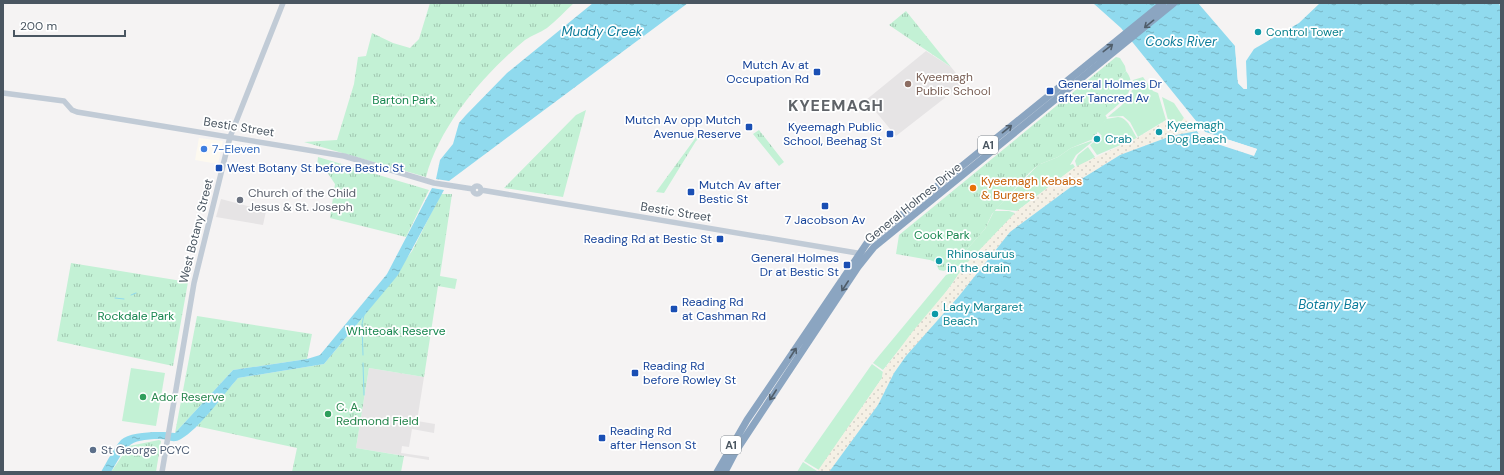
<svg xmlns="http://www.w3.org/2000/svg" width="1504" height="475" viewBox="0 0 1504 475" font-family="'DM Sans',sans-serif">
  <defs>
    <pattern id="sand-dots" width="8" height="8" patternUnits="userSpaceOnUse"><rect width="8" height="8" fill="#f5f0e5"/><path d="M2 2h.1M6 6h.1" fill="none" stroke="#d4d0c7" stroke-width="1.8" stroke-linecap="round"/></pattern>
    <pattern id="park-tufts" width="24" height="20" patternUnits="userSpaceOnUse"><rect width="24" height="20" fill="#c3f1d5"/><path d="M3 7l-1-3M5 7V3M7 7l1-3M15 17l-1-3M17 17v-4M19 17l1-3" fill="none" stroke="#a0c6b0"/></pattern>
    <pattern id="water-ripples" width="26" height="14" patternUnits="userSpaceOnUse"><rect width="26" height="14" fill="#90daee"/><path d="M2 4q2-2 4 0t4 0M15 11q2-2 4 0t4 0" fill="none" stroke="#78b4c4"/></pattern>
  </defs>
  <rect width="100%" height="100%" fill="#f5f3f3"/>
  <path fill="#fdf9ef" d="M199,138L223,141L218,164L195,160Z"/>
  <path fill="#e6e4e5" d="M926,51L951,67L964,83L896,136L866,100Z
    M221,199L266,211L263,225L216,217Z
    M369,368L424,377L417,421L435,424L434,433L412,429L409,447L402,446L401,453L429,457V460L356,448Z"/>
  <path fill="#c3f1d5" d="M1126,71C1141,90 1118,104 1105,116L1104,96Z
    M1143,77L1153,91L1158,93L1166,120L1138,137L1130,122L1123,116L1108,117C1121,105 1134,99 1133,80Z
    M1162,97L1174,103L1184,118L1181,123L1168,120Z
    M1118,117C1128,118 1132,130 1137,138L1097,155L1090,145L1102,136L1097,131L1106,119Z
    M1091,141L1092,142L1076,155L1070,165L1073,164L1075,167L1017,211L996,209L1038,165L1058,157L1071,148Z
    M1088,147L1095,157L1077,167L1075,161L1078,155Z
    M994,211H1009L1015,213L965,266H952L985,229Z
    M962,269C939,305 909,336 883,370L873,363L946,275Z
    M872,364L883,372L882,378L819,470L804,461Z
    M131,368L165,373L156,426L122,421Z
    M803,462L817,471V472H797Z"/>
  <path fill="url(#sand-dots)" d="M1184,118L1190,123L1197,131L1171,136L1120,155L1083,178L1010,232L959,296L906,356L894,373L878,405L829,472H817L882,378L883,371L913,331L950,287L964,266L1017,211L1075,167L1137,138L1167,120L1180,123Z"/>
  <path fill="url(#park-tufts)" d="M430,3H574C565,11 556,21 547,28C540,33 532,35 525,40C484,74 440,125 426,177L304,142L337,140L354,84L358,57L366,56L372,33L393,43L410,48L419,39Z
    M906,11L951,67L889,25Z
    M1116,57L1120,58L1125,66L1126,71L1104,96L1107,107L1105,115L1107,118L1093,139L1071,148L1058,157L1038,165L1027,175L992,214L985,229L952,266L944,271L939,270L935,262L930,260L896,254L899,235Z
    M586,110L563,197L504,188L576,115Z
    M702,129L706,133L696,141L664,193L656,192Z
    M759,130L784,162L779,166L753,134Z
    M318,157L429,190L406,237L330,218L335,184L325,169L317,166Z
    M441,194H452L440,276L457,279L455,289L438,286L424,377L369,368L356,448L404,456L401,472H292L297,448L196,426L238,378L324,364L359,322L412,251Z
    M71,263L188,282L173,366L57,341Z
    M197,316L312,334L307,359L233,370L175,433Z
    M159,440L161,441L156,472H111L129,446Z"/>
  <path fill="url(#water-ripples)" d="M593,3H688L449,181L436,179L440,160L453,144L459,123L466,115L507,73Z
    M1093,3H1198L1235,46L1238,83L1244,89L1247,88L1246,61L1254,49L1299,23L1320,3H1499L1501,9V472H829L878,405L894,373L906,356L959,296L1010,232L1083,178L1120,155L1171,136L1197,131L1202,139L1254,155L1257,149L1205,132L1121,28Z
    M432,188L444,190L398,275L324,364L238,378C223,395 199,429 181,439C173,444 168,439 160,439C127,439 126,447 111,472H101C107,462 113,449 121,440C130,431 163,431 175,433L233,370L307,359L320,355L387,274Z"/>
  <path fill="#f5f3f3" d="M1235,46L1237,47L1240,82L1245,87V59L1247,89H1244L1238,83Z
    M1194,119L1205,132L1257,149L1254,156L1202,139L1196,129H1198L1204,138L1216,142L1253,153L1254,150L1204,134L1193,120Z"/>
  <g fill="none" stroke-linecap="round" stroke-linejoin="round">
    <path stroke="#90daee" stroke-width="1" d="M131,295L136,293
      M115,298L124,299
      M363,355L362,324L364,315
      M363,363L364,395"/>
    <path stroke="#c1cbd6" stroke-width="5.5" d="M3,93L64,101L72,110L77,112L344,156L434,183L473,189
      M473 190a4 4 0 1 1 8 0a4 4 0 1 1-8 0Z
      M481,190L863,254
      M162,472L194,283L230,137L283,3"/>
    <path stroke="#8ba5c1" stroke-width="7" d="M717,472L747,420L867,243L1163,3
      M725,472L736,451L858,267L874,247L1174,3"/>
  </g>
  <defs><path id="oneway-shaft" d="M-6 0H5M1.5-3L5.5 0L1.5 3" fill="none" stroke-width="1.6" stroke-linecap="round" stroke-linejoin="round"/></defs>
  <g stroke="#505e6b">
    <use href="#oneway-shaft" transform="translate(1149 24) rotate(141)"/>
    <use href="#oneway-shaft" transform="translate(1108 48) rotate(-38)"/>
    <use href="#oneway-shaft" transform="translate(1007 129) rotate(-39)"/>
    <use href="#oneway-shaft" transform="translate(845 286) rotate(123)"/>
    <use href="#oneway-shaft" transform="translate(793 353) rotate(-57)"/>
    <use href="#oneway-shaft" transform="translate(773 395) rotate(123)"/>
  </g>
  <g fill="#0f9aa8" stroke="#fff" stroke-width="1.5">
    <circle cx="1258" cy="32" r="4"/>
    <circle cx="1159" cy="132" r="4"/>
    <circle cx="1097" cy="139" r="4"/>
    <circle cx="939" cy="261" r="4"/>
    <circle cx="935" cy="314" r="4"/>
  </g>
  <g fill="#1a4fb4" stroke="#fff" stroke-width="1.5">
    <rect x="813" y="68" width="8" height="8" rx="2"/>
    <rect x="1046" y="87" width="8" height="8" rx="2"/>
    <rect x="745" y="123" width="8" height="8" rx="2"/>
    <rect x="886" y="130" width="8" height="8" rx="2"/>
    <rect x="215" y="164" width="8" height="8" rx="2"/>
    <rect x="687" y="188" width="8" height="8" rx="2"/>
    <rect x="821" y="202" width="8" height="8" rx="2"/>
    <rect x="716" y="235" width="8" height="8" rx="2"/>
    <rect x="843" y="261" width="8" height="8" rx="2"/>
    <rect x="670" y="305" width="8" height="8" rx="2"/>
    <rect x="631" y="369" width="8" height="8" rx="2"/>
    <rect x="598" y="434" width="8" height="8" rx="2"/>
  </g>
  <circle fill="#8d6e63" stroke="#fff" stroke-width="1.5" cx="908" cy="84" r="4"/>
  <circle fill="#3f7fe0" stroke="#fff" stroke-width="1.5" cx="204" cy="149" r="4"/>
  <circle fill="#e8710a" stroke="#fff" stroke-width="1.5" cx="973" cy="188" r="4"/>
  <circle fill="#6b7280" stroke="#fff" stroke-width="1.5" cx="240" cy="200" r="4"/>
  <g fill="#2e9e5b" stroke="#fff" stroke-width="1.5">
    <circle cx="143" cy="397" r="4"/>
    <circle cx="328" cy="414" r="4"/>
  </g>
  <circle fill="#5c6f8a" stroke="#fff" stroke-width="1.5" cx="93" cy="450" r="4"/>
  <g text-anchor="middle" dominant-baseline="central" stroke-width="3.5" stroke-linejoin="round" paint-order="stroke">
    <g fill="#fff" stroke="#808990" stroke-width="1">
      <rect x="978" y="136" width="20" height="18" rx="3"/>
      <rect x="721" y="436" width="20" height="18" rx="3"/>
    </g>
    <g font-size="11" font-weight="bold" fill="#4a5661">
      <text x="988" y="145">A1</text>
      <text x="731" y="445">A1</text>
    </g>
    <g font-size="12" fill="#0d838f" stroke="#fff" text-anchor="start">
      <text x="1266" y="32">Control Tower</text>
      <text x="1167" y="125">Kyeemagh<tspan x="1167" dy="14">Dog Beach</tspan></text>
      <text x="1105" y="139">Crab</text>
      <text x="947" y="254">Rhinosaurus<tspan x="947" dy="14">in the drain</tspan></text>
      <text x="943" y="307">Lady Margaret<tspan x="943" dy="14">Beach</tspan></text>
    </g>
    <g font-size="12" fill="#164399" stroke="#fff" text-anchor="start">
      <text x="809" y="65" text-anchor="end">Mutch Av at<tspan x="809" dy="14">Occupation Rd</tspan></text>
      <text x="1058" y="84">General Holmes Dr<tspan x="1058" dy="14">after Tancred Av</tspan></text>
      <text x="741" y="120" text-anchor="end">Mutch Av opp Mutch<tspan x="741" dy="14">Avenue Reserve</tspan></text>
      <text x="882" y="127" text-anchor="end">Kyeemagh Public<tspan x="882" dy="14">School, Beehag St</tspan></text>
      <text x="227" y="168">West Botany St before Bestic St</text>
      <text x="699" y="185">Mutch Av after<tspan x="699" dy="14">Bestic St</tspan></text>
      <text x="825" y="220" text-anchor="middle">7 Jacobson Av</text>
      <text x="712" y="239" text-anchor="end">Reading Rd at Bestic St</text>
      <text x="839" y="258" text-anchor="end">General Holmes<tspan x="839" dy="14">Dr at Bestic St</tspan></text>
      <text x="682" y="302">Reading Rd<tspan x="682" dy="14">at Cashman Rd</tspan></text>
      <text x="643" y="366">Reading Rd<tspan x="643" dy="14">before Rowley St</tspan></text>
      <text x="610" y="431">Reading Rd<tspan x="610" dy="14">after Henson St</tspan></text>
    </g>
    <g font-size="12" fill="#785e54" stroke="#fff" text-anchor="start">
      <text x="916" y="77">Kyeemagh<tspan x="916" dy="14">Public School</tspan></text>
    </g>
    <g font-size="12" fill="#17864f" stroke="#fff">
      <text x="404" y="100">Barton Park</text>
      <text x="942" y="235">Cook Park</text>
      <text x="136" y="316">Rockdale Park</text>
      <text x="396" y="331">Whiteoak Reserve</text>
    </g>
    <g font-size="12" fill="#4a5661" stroke="#fff">
      <text transform="translate(239 127) rotate(9)">Bestic Street</text>
      <text transform="translate(913 203) rotate(-39)">General Holmes Drive</text>
      <text transform="translate(676 212) rotate(9)">Bestic Street</text>
      <text transform="translate(196 231) rotate(-76)">West Botany Street</text>
    </g>
    <g font-size="12" fill="#366cbe" stroke="#fff" text-anchor="start">
      <text x="212" y="149">7-Eleven</text>
    </g>
    <g font-size="12" fill="#c56008" stroke="#fff" text-anchor="start">
      <text x="981" y="181">Kyeemagh Kebabs<tspan x="981" dy="14">&amp; Burgers</tspan></text>
    </g>
    <g font-size="12" fill="#5b616d" stroke="#fff" text-anchor="start">
      <text x="248" y="193">Church of the Child<tspan x="248" dy="14">Jesus &amp; St. Joseph</tspan></text>
    </g>
    <g font-size="12" fill="#27864d" stroke="#fff" text-anchor="start">
      <text x="151" y="397">Ador Reserve</text>
      <text x="336" y="407">C. A.<tspan x="336" dy="14">Redmond Field</tspan></text>
    </g>
    <g font-size="12" fill="#4e5e75" stroke="#fff" text-anchor="start">
      <text x="101" y="450">St George PCYC</text>
    </g>
    <g font-size="13" font-style="italic" fill="#0c7c9b" stroke="#fff">
      <text x="602" y="31">Muddy Creek</text>
      <text x="1181" y="41">Cooks River</text>
      <text x="1332" y="304">Botany Bay</text>
    </g>
    <g font-size="16" font-weight="bold" letter-spacing="1" fill="#5f6368" stroke="#fff">
      <text x="836" y="105">KYEEMAGH</text>
    </g>
  </g>
  <rect width="1504" height="475" fill="none" stroke="#4a5661" stroke-width="8"/>
  <path d="M14 30v6h111v-6" fill="none" stroke="#4a5661" stroke-width="2"/>
  <text x="20" y="30" font-size="12" fill="#4a5661" stroke="#ffffff" stroke-width="3" paint-order="stroke">200 m</text>
</svg>
